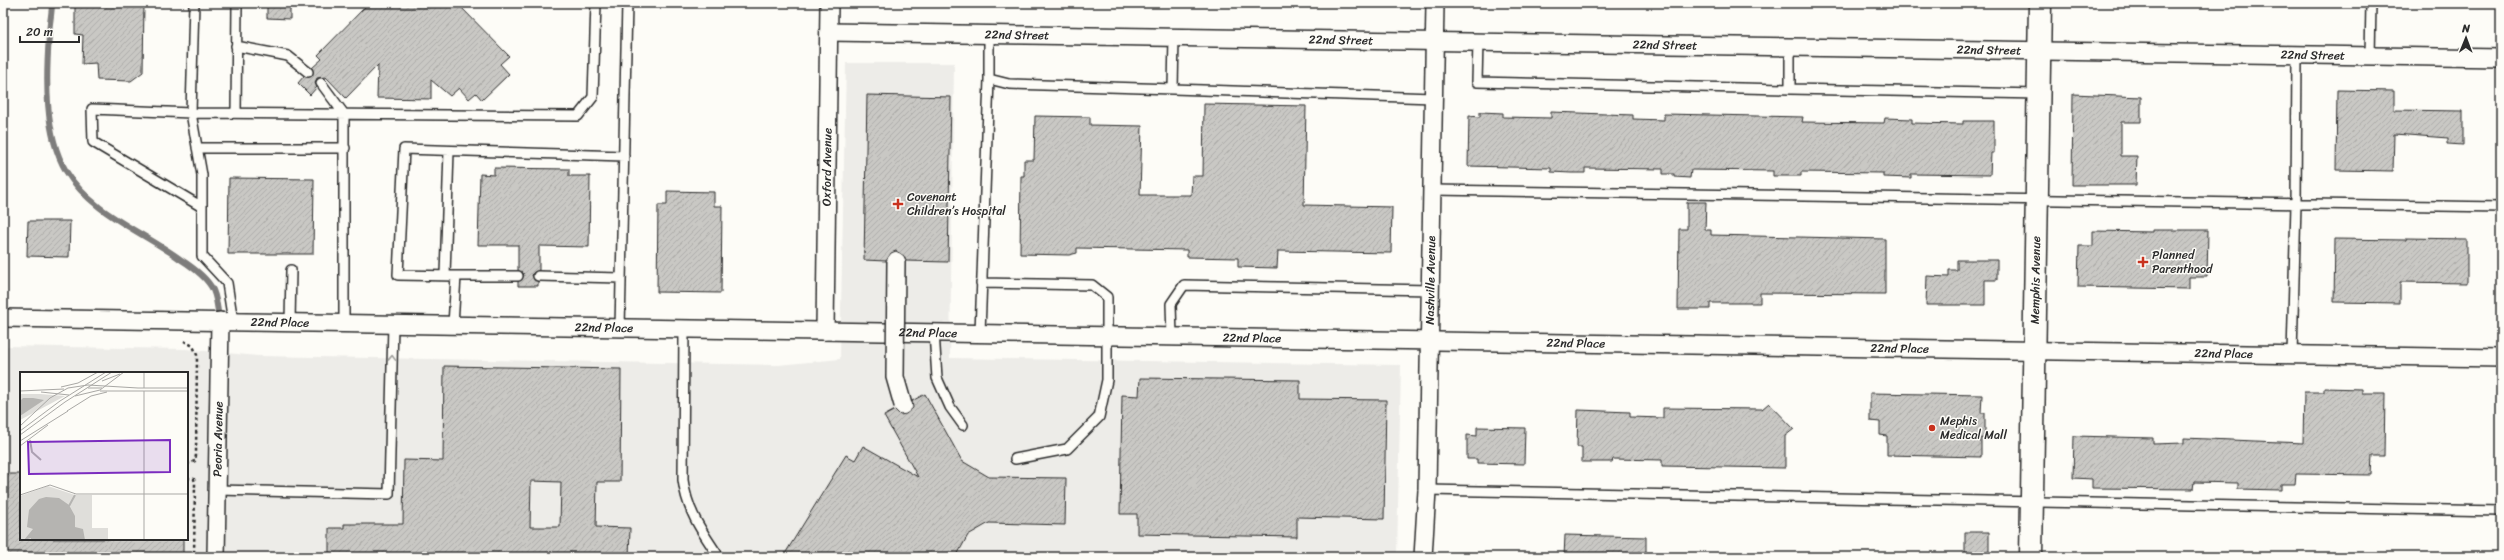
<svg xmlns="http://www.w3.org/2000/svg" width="2504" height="560" viewBox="0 0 2504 560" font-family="Sriracha,sans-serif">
  <defs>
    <pattern id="building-hatch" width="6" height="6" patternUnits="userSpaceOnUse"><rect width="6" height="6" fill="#c9c8c4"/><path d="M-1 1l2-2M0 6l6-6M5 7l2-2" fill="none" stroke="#adaca9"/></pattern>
  </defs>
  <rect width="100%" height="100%" fill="#fdfcf7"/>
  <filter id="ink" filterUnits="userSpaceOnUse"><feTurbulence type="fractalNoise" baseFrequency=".025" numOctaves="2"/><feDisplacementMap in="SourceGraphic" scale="8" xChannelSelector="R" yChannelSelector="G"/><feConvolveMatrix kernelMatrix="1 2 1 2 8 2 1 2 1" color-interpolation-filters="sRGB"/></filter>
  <g filter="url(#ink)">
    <path fill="#edece8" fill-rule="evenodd" d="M846,63H954L950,358L1401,365L1397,557H3V346L185,349L258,356L778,365L840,359ZM21,373H187V539H21Z"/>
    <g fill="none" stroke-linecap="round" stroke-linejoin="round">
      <path stroke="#7e7d7b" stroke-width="6" d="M52,3C52,14 49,25 49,36C46,77 44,134 66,171C91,213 142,231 180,259C191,266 207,277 213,290C217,299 218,310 219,320"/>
    </g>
    <path fill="url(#building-hatch)" stroke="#2b2b2b" fill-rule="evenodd" d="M75,3H144L143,72L131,81L97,80L96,63L82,64L83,35L75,34Z
      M267,3H290V19L267,18Z
      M369,3H457L509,56L500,64L509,74L482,100L476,93L469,99L459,88L450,96L431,80V99L377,98L378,65L346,98L326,77L317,78L315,83L317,87L310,95L298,83L304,76H312V68L322,59L318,55Z
      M2337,90L2394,91V110L2463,111V145L2448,144V138L2394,134L2393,171L2336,170Z
      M2073,94L2141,97V122H2121V156H2137L2136,185H2072Z
      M867,95L951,97L948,262L906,261L904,256L896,251L891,253L886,261L864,260Z
      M1204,104L1306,106L1304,205L1392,207L1391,253L1278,251L1277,268L1238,267V258L1187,257V250L1077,248V253L1069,255L1020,254L1021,176H1024V160H1034L1035,116L1090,117V125L1142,126L1140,195H1191L1192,176H1203Z
      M1480,112L1503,113V117L1551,118V112L1633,115V119L1664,120V114L1803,117L1802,122L1884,123L1885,118L1912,119V123L1963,124V121H1994V153H1991L1990,175L1911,174V178L1883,177V173L1801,172V176H1773V171L1691,170L1690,178L1674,177V174H1663V169L1585,168V173H1571L1551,172V168L1468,166L1469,116L1480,117Z
      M494,168L569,169V176H590L589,247L539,246V270L533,273L532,276L538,282V286H518V282L524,276L523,273L518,270V245H478L480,174L494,175Z
      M229,178L314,179L313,254H228Z
      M667,191L714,192V206H722L721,293L657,292L658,205H667Z
      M1687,202H1706L1705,230H1711V235L1885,239V294L1760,293V303H1710V309H1678L1679,229H1687Z
      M28,221H70L69,257L27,256Z
      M2153,230H2208L2207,277H2189V289L2078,287L2079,246H2093V231L2153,232Z
      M2406,238L2467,239V283L2400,282V303L2334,302L2335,239L2406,240Z
      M1957,260H1997V280H1985V305H1926L1927,276L1949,277V270H1957Z
      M444,366L621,369L620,482H597L596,527L630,528L629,557L329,556V528H344V524H403L404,460L443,461ZM531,481L561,482L560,527H530Z
      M1140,378L1300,380V399L1386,400L1384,519L1297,517V537L1137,534V514H1120L1122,395L1139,396Z
      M2324,388L2362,389V393H2385L2384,456H2372L2371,475L2296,474L2295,484H2281V490L2238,489V483L2194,482L2193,489L2092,488V479L2073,478L2074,436L2153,438V444L2184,443V438L2303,443L2304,392H2324Z
      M1870,393L1982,395L1981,413H1985V439L1981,438V457L1887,455V436L1880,435V422L1870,421Z
      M925,394L962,461L989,477L1066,478L1065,525L989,523L968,535L956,557H783L846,455L855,460L863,446L918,477L884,416L895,410L900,415L906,414L913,408L912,401Z
      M1769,403L1794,429L1785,436V468L1662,466V460L1613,459L1612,462H1582V447H1577L1578,410L1630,412V417L1663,418V408L1762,409Z
      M1477,427L1525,428L1524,464L1477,463V459H1467V435L1477,436Z
      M3,474H21V539H183V557H3Z
      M1965,532H1989V557H1965Z
      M1565,535L1646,537V557H1564Z"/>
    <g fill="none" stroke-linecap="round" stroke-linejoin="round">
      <defs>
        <path id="lane" d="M194,3L191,113L92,109L93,142L202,207
          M989,34V79L1009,84L1173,89
          M1174,37L1173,89L1433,98
          M1478,41L1477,82L1790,89
          M236,46L288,56L308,72
          M1790,46V89L2039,94
          M2370,56L2371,3
          M321,83L344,114V323
          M236,113L237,3
          M197,148H345
          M1432,190L2501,207
          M445,275L449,151
          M456,276L398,275L404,149L624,156
          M538,276L621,278
          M981,283L1092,285L1107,297V380L1099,417L1067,449L1015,459
          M233,322L227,283L202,256V175L191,113L578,116L593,97L596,3
          M290,322L291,270
          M453,325L456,276H518
          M620,328L627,3
          M684,329L683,480C687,511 702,532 719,557
          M934,332L937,378L950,407L963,425
          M980,333L989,79
          M1172,337L1171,304L1184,285L1431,290
          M2292,355L2296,204L2297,55
          M217,490L389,494L393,324
          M1427,490L2501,511"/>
        <g id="street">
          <path id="s1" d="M829,32L2501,58"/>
          <path id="s2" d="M3,318L2501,358"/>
          <path id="s3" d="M825,331L829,3"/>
          <path id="s4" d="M216,557L220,321"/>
          <path id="s5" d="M1423,557L1427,490L1435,3"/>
        </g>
        <g id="secondary">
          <path id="s6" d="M2031,557L2040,3"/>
        </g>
      </defs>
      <use href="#lane" stroke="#2b2b2b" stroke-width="12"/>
      <use href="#street" stroke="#2b2b2b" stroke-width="20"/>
      <use href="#secondary" stroke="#2b2b2b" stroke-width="25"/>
      <path stroke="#2b2b2b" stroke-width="2.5" stroke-dasharray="3 3" stroke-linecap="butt" d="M184,341L193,346L197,355L196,455L195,461L187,464
        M187,478L194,479L195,483L194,557"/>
      <use href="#lane" stroke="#fdfcf7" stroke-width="9"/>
      <use href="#street" stroke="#fdfcf7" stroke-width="17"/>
      <use href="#secondary" stroke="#fdfcf7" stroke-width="22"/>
      <defs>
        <path id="street-bridge" d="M896,261L895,377L903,405"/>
      </defs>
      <use href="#street-bridge" stroke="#2b2b2b" stroke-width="20" stroke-linecap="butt"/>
      <use href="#street-bridge" stroke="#fdfcf7" stroke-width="17"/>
    </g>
    <defs><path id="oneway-chevron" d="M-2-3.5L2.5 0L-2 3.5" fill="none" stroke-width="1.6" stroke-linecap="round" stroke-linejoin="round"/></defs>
    <use stroke="#9e9e9b" href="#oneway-chevron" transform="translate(392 358) rotate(-88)"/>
  </g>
  <g fill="#c8321e" stroke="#fdfcf7" stroke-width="1.5">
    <path d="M896 198h4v4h4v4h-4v4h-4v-4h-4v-4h4z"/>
    <path d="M2141 256h4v4h4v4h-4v4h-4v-4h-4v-4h4z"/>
    <circle cx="1932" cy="428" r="4"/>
  </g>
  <g text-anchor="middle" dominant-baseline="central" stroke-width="3" stroke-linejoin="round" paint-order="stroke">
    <g font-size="12" fill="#2b2b2b" stroke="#fdfcf7">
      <text stroke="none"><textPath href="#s1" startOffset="188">22nd Street</textPath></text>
      <text stroke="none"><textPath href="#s1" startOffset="512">22nd Street</textPath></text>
      <text stroke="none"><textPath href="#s1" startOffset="836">22nd Street</textPath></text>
      <text stroke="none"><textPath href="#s1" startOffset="1160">22nd Street</textPath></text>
      <text stroke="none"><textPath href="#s1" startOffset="1484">22nd Street</textPath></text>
      <text stroke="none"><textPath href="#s3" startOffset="164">Oxford Avenue</textPath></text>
      <text stroke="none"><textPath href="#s5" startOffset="277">Nashville Avenue</textPath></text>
      <text stroke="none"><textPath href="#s6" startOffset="277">Memphis Avenue</textPath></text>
      <text stroke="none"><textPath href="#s2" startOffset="277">22nd Place</textPath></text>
      <text stroke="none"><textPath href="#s2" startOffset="601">22nd Place</textPath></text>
      <text stroke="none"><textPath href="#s2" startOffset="925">22nd Place</textPath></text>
      <text stroke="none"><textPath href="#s2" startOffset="1249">22nd Place</textPath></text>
      <text stroke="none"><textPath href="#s2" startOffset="1573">22nd Place</textPath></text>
      <text stroke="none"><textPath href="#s2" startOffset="1897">22nd Place</textPath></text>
      <text stroke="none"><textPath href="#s2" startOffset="2221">22nd Place</textPath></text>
      <text stroke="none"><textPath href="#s4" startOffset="118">Peoria Avenue</textPath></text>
    </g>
    <g font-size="12" fill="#2b2b2b" stroke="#fdfcf7" text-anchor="start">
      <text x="907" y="197">Covenant<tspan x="907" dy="14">Children’s Hospital</tspan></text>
      <text x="2152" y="255">Planned<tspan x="2152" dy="14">Parenthood</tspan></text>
      <text x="1940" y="421">Mephis<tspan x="1940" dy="14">Medical Mall</tspan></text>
    </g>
  </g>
  <g transform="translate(20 372)">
    <rect width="168" height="168" fill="#fdfcf7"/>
    <path d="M0,22H20L45,24L0,48Z" fill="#dfdeda"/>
    <path d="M28,114L55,123H72V156H88V168H0V124Z" fill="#dfdeda"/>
    <path d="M81,157V168H70L73,159Z" fill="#dfdeda"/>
    <path d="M3,26H13L24,28L0,44V29ZM26,125L39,126L49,133L55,144V155L63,157L65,168H11V166L4,168L13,157L7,155L9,138L19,127Z" fill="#b5b4b1"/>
    <path fill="none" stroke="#b5b4b1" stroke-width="2" d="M10,68L12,80L21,88M49,134L55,123"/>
    <path fill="none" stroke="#a9a8a5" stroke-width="1" d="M82,9L100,2M41,15L58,11L78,0M68,16H82M118,16H168M124,16V0M0,19L44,17M80,19H168M21,20L49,23M55,24L80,18L104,0M47,39L71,24L87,20M0,54L30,26L48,16L68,13L118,16M0,59L40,29L86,0M0,63L45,30L92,0M0,69L48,39M0,74L28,53M0,123L30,113L56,122H168M124,168V19"/>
    <path fill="#7b2cbf" fill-opacity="0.15" stroke="#7b2cbf" stroke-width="2" d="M150,68V100L9,102L8,70Z"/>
    <rect width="168" height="168" fill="none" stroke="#2b2b2b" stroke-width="2"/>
  </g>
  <rect width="2504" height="560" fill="none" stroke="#fdfcf7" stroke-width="16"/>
  <rect x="8" y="8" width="2488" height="544" fill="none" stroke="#2b2b2b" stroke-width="1.5" filter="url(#ink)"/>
  <g transform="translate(2466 38) rotate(1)" stroke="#fdfcf7" stroke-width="3" paint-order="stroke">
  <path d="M0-3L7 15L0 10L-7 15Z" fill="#2b2b2b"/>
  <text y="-6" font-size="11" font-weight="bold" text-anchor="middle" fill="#2b2b2b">N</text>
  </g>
  <path d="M20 36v6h59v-6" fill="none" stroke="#2b2b2b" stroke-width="2"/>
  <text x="26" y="36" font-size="12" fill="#2b2b2b" stroke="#fdfcf7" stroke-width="3" paint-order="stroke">20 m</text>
</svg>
